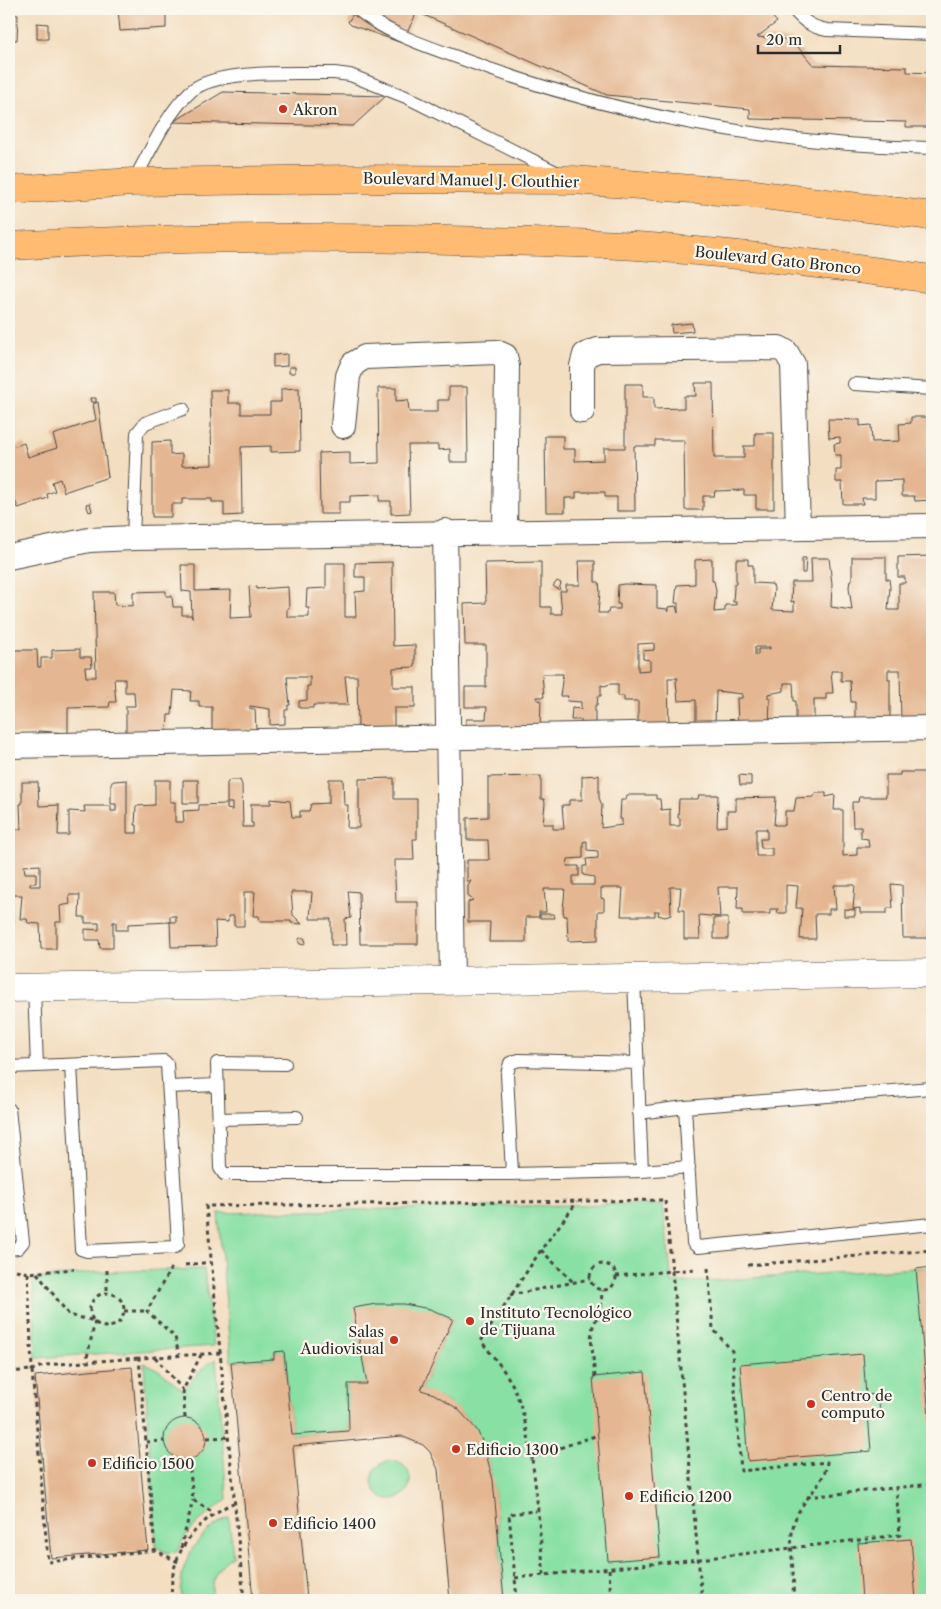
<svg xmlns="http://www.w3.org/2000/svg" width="941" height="1609" viewBox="0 0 941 1609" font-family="'Libre Caslon Text',serif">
  <rect width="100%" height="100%" fill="#fbf7ec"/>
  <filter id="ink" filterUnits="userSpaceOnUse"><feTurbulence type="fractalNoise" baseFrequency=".02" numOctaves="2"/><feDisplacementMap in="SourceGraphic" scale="10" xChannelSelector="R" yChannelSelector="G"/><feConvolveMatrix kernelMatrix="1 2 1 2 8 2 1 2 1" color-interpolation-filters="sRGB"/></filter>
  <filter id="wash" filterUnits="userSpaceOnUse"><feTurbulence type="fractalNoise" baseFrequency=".0096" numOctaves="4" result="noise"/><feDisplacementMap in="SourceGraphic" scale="20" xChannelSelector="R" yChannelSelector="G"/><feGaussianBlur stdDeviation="1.12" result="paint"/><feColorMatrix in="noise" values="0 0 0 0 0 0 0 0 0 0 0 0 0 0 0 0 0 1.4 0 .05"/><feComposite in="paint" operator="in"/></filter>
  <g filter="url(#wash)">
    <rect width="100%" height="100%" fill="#f3dec1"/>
    <path fill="#89e0a4" stroke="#5a8668" d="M612,1204L663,1205L672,1283L932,1267V1600H504C502,1573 499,1546 497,1519C491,1460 485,1411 421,1390L453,1319C415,1302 394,1305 354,1308L367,1384L348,1385L349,1431L292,1435L284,1352H274V1359L231,1362L218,1213Z
      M204,1269L214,1346L36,1358L33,1279L97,1272Z
      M216,1359L227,1499C209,1514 186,1528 177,1552L168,1553L156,1547L144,1363C163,1369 167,1379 183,1390C195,1379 201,1366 216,1359Z
      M372 1480a19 19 0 1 1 38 0a19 19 0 1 1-38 0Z
      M229,1517L233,1556C217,1565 209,1582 213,1600H182C176,1564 197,1533 229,1517Z"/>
    <g id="blocks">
      <path fill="#e4b792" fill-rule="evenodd" d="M118,9H166V28L120,31Z
        M356,9H765L777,22L757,37L792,40L813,65L907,67V72L932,73V127H906V122L750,119V109L607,95L417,12L402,43L351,25L348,22Z
        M9,15H18L17,40H9Z
        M37,23L48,24V39H37Z
        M223,92L386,96L353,126L173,122Z
        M692,323L693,331L672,333L671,325Z
        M287,354V366L273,367V355Z
        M289,367H295V373H289Z
        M695,383H713L714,458H744V446H755V433H774V509H756V495H744V490L715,491L714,496H703V510H685L684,440H655V446H634L635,511H617V497H605V492H576V498H565V512H546L545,436H563V449H575V461L604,460V448H625V384H643V397H654V409L684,408V396H696Z
        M449,387H467L468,462H450V449L438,450V445H408L410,513L391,514V501H379L380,495L350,496V502H339V514H320L319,453L350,452V464L379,463L378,388H396V401L408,400L409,412H438V400H449Z
        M299,388L300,451L271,452V446L241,447L242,515L224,516V502H212V499H182V504H171V517H152V442L170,441V455L182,454V466L212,465L210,390H228V403H241V414H270V402H281V389Z
        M90,398H96V402H91Z
        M98,402L108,477L64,492L60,479L52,482L55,491L47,494L48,498L18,508L13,495L9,497V448L24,443L28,457L57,448L53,435L96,420L93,404Z
        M911,417H931L932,500L915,501L914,496H902V480L875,481V498H862L863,504H843L842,482H836V470H841V455H835L834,444L840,443V437L829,438L828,419L860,420V426L871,425L872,442L900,441L899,424L911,423Z
        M90,503L92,511L89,512L86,504Z
        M932,556V723H901L900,670H888V679H890V723L855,724V702H851L850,681H841V671H831L833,693H826V699H814V724H796V701H794L793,683H784V691L768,694V698H770L769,725H738L737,698H742V694L716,691L715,725H696V700L678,701L676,682L678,678H668L669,726H638V701H624V696H618V684H610L604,686L601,685V696H598L597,705H595V727H581V720H571L572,708L581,709V702L567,701L568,696H560L563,674H542L544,697H537V700H541L540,727L466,728V719H486L487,707H465V687H486V645H465L464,604L486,603L485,563L541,562V607H551V614H562L560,591H566V585H580L579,561H595V582H599L600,592L598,613H608L609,609H620V604H617L618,585L624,584L657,585V608L667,609L668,612V607L676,606L678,613V603H675L677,585L695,584V560L712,559V581H714L716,590L714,612L725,611V605H736V602H733L734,588V584H736V559H748V565H753V583L772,584L774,588L772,610L794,611V601L791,602L792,582H812L811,558H829L832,584L831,607L852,610L849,587L850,580H852V557H886V579H889L890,587L888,610H899V583H905V577H898V557ZM654,643V650L643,651V659L650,660V670L638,671V644ZM755,647H770V649H758V655H755Z
        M802,558H806L805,573H802Z
        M392,562L393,646L415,645V667L393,668V687H415V708H394V728H358L357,676H345L348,705H313V708H299V701L307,700V686H310V677H287L290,705H288V710H285V724L270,725V709L250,706V709H255L256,730L212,731V707H199V701H190L191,691L174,690L172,715H168L167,732L126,733V706H135L134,692H125V679H114L116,702H110L109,707L68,708V733L38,731V734H9V650H37L38,667H41V658H52V650L80,649V657H91L92,667H85L86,677H96L94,592H114L115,605L133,606V592L166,591V596H172L173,607H182V615H191L192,618L191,592L182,591L181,565H195V591L231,590L230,618L251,617L249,586L257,587V589L288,587L289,608H287V617H309V608H306L307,589L326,588V563H345V617H356L355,592L365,591V577H355V563Z
        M557,581L561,583L559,590L553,586Z
        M900,772H932V938H903L902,885L891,884L893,908H887V913H860V908L853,909L855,885H834L836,909H829V914H815L816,939H800L802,908H796L798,886L786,885V913H777L778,909H770V914H743V909H737L738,887H718L720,917L699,915L700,939H684V910H679L681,887H670L671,915L665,917L658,915L659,911H655V916H621L623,888H601V898L604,899V911H598V940L568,941L567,916H564L563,910L565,889H544L546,912H539V917H526V942H489L490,922H468V902L473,900L468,896V886L471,881H467V860H489L488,840H467V818L488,817V777L541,776V799H544L545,803L543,824H553V829H564L562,805H569V800H582V776L599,775V798L602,805L601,828L622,825V819H620L621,800H626L627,795H656V799H660L661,810L670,809V826H680V818H678L679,799H698L699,795H718L717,827L727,826V811H736V798L776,797L774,825H785V811H794L796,798L814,797L815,793H826V797L835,795L834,810H843V856L857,855V847H869L868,839L861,838V827H853L852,802H858L859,797H886V775H900ZM756,829H767V839H760L761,848H772V856H756ZM587,841V850L598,851V858L586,859L587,866H583V875L594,877V885H573V876H579V866H567L568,859L583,858V842Z
        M739,775L751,776V785H740Z
        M394,778V799H417V839H413L414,860H395V880L396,902H418V944H360L359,892L348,891L351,918L345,919L346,945H331V919H310L312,892H291L293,915L302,924L291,923V921H260L259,916H253L255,892H244V926H234V916H228V922L215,921L216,946L171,947L170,922H176V916H170V922L128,924V930H116V922H113V948H100L99,940H85V929L99,930V923H85V917H79L80,895H69L70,904L60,906L61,922H56V949H41L40,924L28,923L27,919H20L22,895H11L12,925H9V829H21L20,804H22V782H38L39,806L59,805L58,835H69V811L85,812L84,806H111V811H116V804H111V783L114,781L127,780V833H137V825H135L136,806L155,805V780H170V802H175V822H184L183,811L199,810V805L227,804V809L232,810V803H227V783L230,780H240L242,785L243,827H253V823H251V804H271V799L290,801L292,817H300V811H309L311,804L329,803V779H343L344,805H348L347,828H359V779ZM40,865V886H30V883H36V873H25L24,866Z
        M183,780H198V803H183Z
        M844,909L855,910V916H844Z
        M540,914H554L555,918H540Z
        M714,918H728V939H714Z
        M298.5 941a3.5 3.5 0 1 1 7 0a3.5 3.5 0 1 1-7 0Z
        M932,1267V1439H931L916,1269Z
        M376,1304H404L430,1309L453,1319L421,1390L434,1394L458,1409L477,1430L483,1443L493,1480L504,1600H450L438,1469L430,1452L423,1445L401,1436L293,1446L307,1600H253L231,1362L274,1359V1352L284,1351L292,1435L349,1431L348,1384H367L353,1308Z
        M863,1354L866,1395L878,1394L880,1413L868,1414L871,1451L748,1461L740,1364Z
        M132,1367L148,1550L51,1558L35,1376Z
        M645,1372L660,1557L608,1561L593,1377Z
        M164 1439a21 21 0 1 1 42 0a21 21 0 1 1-42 0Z
        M911,1539L916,1600H862L858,1543Z"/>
    </g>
  </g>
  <g filter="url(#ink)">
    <use href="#blocks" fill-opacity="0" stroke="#494642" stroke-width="1"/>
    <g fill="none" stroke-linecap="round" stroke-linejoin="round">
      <defs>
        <path id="service" d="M357,9C387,34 427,46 462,59C612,115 773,145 932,148
          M793,9C803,21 811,27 827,30L932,34
          M133,182C150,152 166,114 191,91C218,68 298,74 334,73L350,75L406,97L558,173
          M854,384L932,389
          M133,538L137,433L145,423L183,409
          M634,978L642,1171
          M34,988L37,1066
          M285,1064L217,1063L220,1168L224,1174H512L642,1171L689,1167
          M9,1067L164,1061L167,1064L178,1244L175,1247L87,1251L81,1249L71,1065
          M169,1087L217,1085
          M685,1107L693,1243L698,1247L932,1224
          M9,1109L23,1242L18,1248L9,1249
          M639,1113L685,1107L932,1088
          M218,1119L297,1117
          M512,1174L507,1074L510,1063L519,1060L638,1063"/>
        <path id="minor" d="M582,411V366L585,355L598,350L779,348L786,352L793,364L798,528
          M343,426L348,376L353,364L365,357L496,352L505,356L507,366L505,531
          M445,531L452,980
          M9,557L89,540L133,538L932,526
          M9,746L932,728"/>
        <path id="tertiary" d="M9,988L932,973"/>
        <path id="primary" d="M9,190L133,182L348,179L573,180L746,193L932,216
          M9,246C156,237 303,236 450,240C525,242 599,242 674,249C760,256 846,267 932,279"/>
      </defs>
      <use href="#service" stroke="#494642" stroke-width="14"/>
      <use href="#minor" stroke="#494642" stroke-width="26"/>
      <use href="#tertiary" stroke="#494642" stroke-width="29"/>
      <use href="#primary" stroke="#494642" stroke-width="29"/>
      <path stroke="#494642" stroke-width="3" stroke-dasharray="4 4" stroke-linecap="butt" d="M541,1250L573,1282
        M590 1277a13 13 0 1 1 26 0a13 13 0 1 1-26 0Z
        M185,1265L211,1262
        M748,1265L932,1250
        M171,1268L147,1311L175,1337L179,1356
        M708,1268L713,1329L732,1351L741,1471L827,1462C825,1485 800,1500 794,1523C787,1547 797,1575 792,1600
        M16,1270L28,1273L74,1269
        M107,1270V1293
        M28,1273L32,1370L45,1365L139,1358
        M37,1273L69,1315L95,1321L86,1362
        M616,1276L672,1271L702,1600
        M90 1310a17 17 0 1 1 34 0a17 17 0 1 1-34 0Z
        M510,1295L590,1279
        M124,1311H147
        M155,1357L183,1390
        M9,1372L32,1370L48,1562L155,1550
        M595,1377L591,1338L593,1326L601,1309L602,1290
        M185,1418L183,1390L201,1355
        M207,1438L229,1437
        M146,1442L164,1441
        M530,1458L598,1435
        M189,1461L193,1500L214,1513
        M807,1497L932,1484
        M181,1548L193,1500
        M178,1562L155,1550L139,1358L220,1353
        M609,1569L611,1600
        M544,1575C538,1522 535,1430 512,1384C503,1368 492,1355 481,1341L541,1250L577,1202
        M515,1578L699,1559L900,1535L896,1488
        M172,1600C167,1555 196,1520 235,1502
        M244,1600L206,1206L665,1200L672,1271L697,1269
        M517,1600L509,1514L536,1511"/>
      <use href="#service" stroke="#fff" stroke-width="12"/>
      <use href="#minor" stroke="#fff" stroke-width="24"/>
      <use href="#tertiary" stroke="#fff" stroke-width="28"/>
      <use href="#primary" stroke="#ffbb71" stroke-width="28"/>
    </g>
  </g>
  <g fill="#c8321e" stroke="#fbf7ec" stroke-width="2">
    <circle cx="283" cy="109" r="5"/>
    <circle cx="470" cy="1321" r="5"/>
    <circle cx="394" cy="1340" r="5"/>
    <circle cx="811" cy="1404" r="5"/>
    <circle cx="456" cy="1449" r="5"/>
    <circle cx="92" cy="1463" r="5"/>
    <circle cx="629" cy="1496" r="5"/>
    <circle cx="273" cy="1523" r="5"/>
  </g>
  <g text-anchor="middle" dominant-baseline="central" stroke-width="4.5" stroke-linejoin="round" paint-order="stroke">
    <g font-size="15" fill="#2b2b2b" stroke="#fbf7ec" text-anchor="start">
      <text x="293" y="109">Akron</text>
      <text x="480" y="1312">Instituto Tecnológico<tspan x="480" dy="17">de Tijuana</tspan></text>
      <text x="384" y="1331" text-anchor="end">Salas<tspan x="384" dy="17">Audiovisual</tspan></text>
      <text x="821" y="1395">Centro de<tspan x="821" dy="17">computo</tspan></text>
      <text x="466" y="1449">Edificio 1300</text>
      <text x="102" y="1463">Edificio 1500</text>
      <text x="639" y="1496">Edificio 1200</text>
      <text x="283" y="1523">Edificio 1400</text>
    </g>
    <g font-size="15" fill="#2b2b2b" stroke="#fbf7ec">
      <text transform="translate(471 180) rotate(1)">Boulevard Manuel J. Clouthier</text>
      <text transform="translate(778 260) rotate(6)">Boulevard Gato Bronco</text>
    </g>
  </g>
  <rect width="941" height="1609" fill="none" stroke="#fbf7ec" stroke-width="30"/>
  <path d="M758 45v8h82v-8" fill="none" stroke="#2b2b2b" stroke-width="2.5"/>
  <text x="766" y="45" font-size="15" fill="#2b2b2b" stroke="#fbf7ec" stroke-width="4" paint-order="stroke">20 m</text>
</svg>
